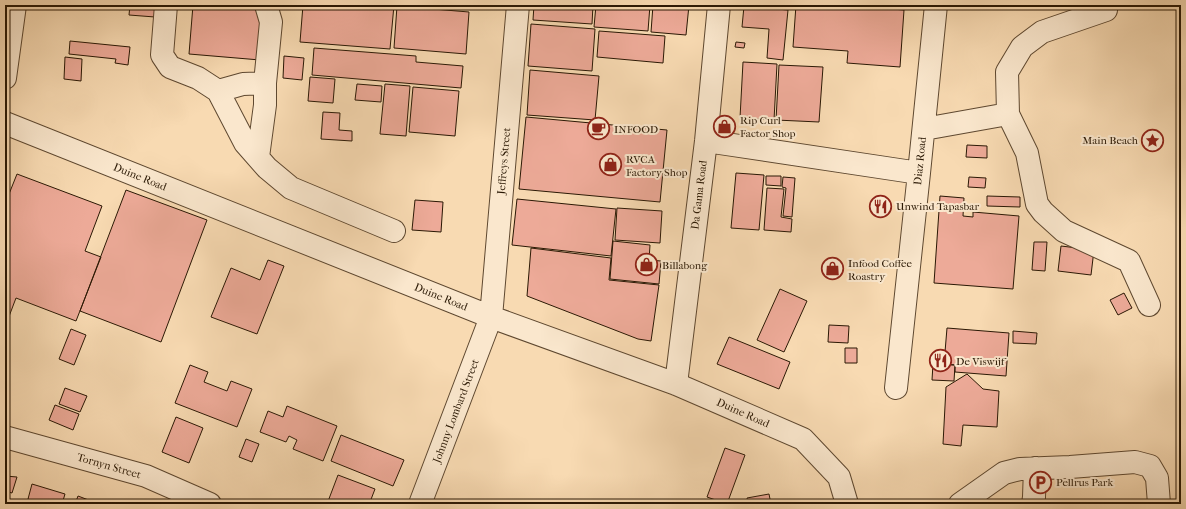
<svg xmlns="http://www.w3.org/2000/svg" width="1186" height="509" viewBox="0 0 1186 509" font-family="'IM FELL French Canon',serif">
  <rect width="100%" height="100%" fill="#f8dab2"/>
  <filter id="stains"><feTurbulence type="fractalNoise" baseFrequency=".005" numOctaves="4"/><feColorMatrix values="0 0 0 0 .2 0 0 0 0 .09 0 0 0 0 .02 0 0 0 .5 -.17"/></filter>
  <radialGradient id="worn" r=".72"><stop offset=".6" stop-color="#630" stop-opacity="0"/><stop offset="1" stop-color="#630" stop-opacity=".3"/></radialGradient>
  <path fill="#edaa98" stroke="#2a1804" d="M68,5H90V9L68,7Z
    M130,5H156L155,17L129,15Z
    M193,5L264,6L260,60L189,54Z
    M303,5H394L390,49L300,42Z
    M534,5H593L592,24L533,20Z
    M596,5H650L648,31L594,27Z
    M653,5H689L686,35L651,32Z
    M796,5H868V7L904,10L900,67L847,63L848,51L793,47Z
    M397,6L469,12L466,54L394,48Z
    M744,6L788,10L783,60L767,58L769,29L742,27Z
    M531,24L595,29L592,71L528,66Z
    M599,31L665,36L663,63L597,57Z
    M70,41L130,47L128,65L115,63L116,59L69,54Z
    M736,42L745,43L744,48L735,47Z
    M314,48L416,56V62L463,66L461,88L312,75Z
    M284,56L304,58L302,80L283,78Z
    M65,57L82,59L81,81L64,79Z
    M743,62L777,64L774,120L740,118Z
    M779,65L823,67L819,122L776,120Z
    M530,70L599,76L595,120L527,115Z
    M310,77L335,79L333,103L308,101Z
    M357,84L382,86L381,102L355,100Z
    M385,84L410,86L406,136L380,134Z
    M413,87L459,91L455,136L409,132Z
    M323,112L340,113L339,130L352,131V141L321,139Z
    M526,117L667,130L660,202L519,189Z
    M967,145L987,146V158L966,157Z
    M736,173L764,175L759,230L731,228Z
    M17,174L102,206L85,251L101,257L76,321L16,298L5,327V204Z
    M766,176H781V186L766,185Z
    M783,177L795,178L792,217L783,216L786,188L782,187Z
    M969,177L986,178L985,188L968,187Z
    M767,188L784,189L781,217L792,219L791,232L764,230Z
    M126,190L207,220L161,342L80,311Z
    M940,196L964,198L963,216L973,217V212L1019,216L1013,289L934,283Z
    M987,196L1020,197V207L987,206Z
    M517,199L616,209L611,256L512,245Z
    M415,200L443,202L441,232L412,230Z
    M617,208L662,211L660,243L615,240Z
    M613,241L650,245L649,260L661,261L659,284L610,279Z
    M1034,242H1047L1045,271L1032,270Z
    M1061,246L1094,250L1091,275L1058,271Z
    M531,248L611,258L609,280L659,285L651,341L638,339L527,296Z
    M268,260L284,266L257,334L211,317L231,268L260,280Z
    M780,289L807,301L784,352L757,340Z
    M1124,293L1132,308L1118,315L1110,300Z
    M829,325L849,326L848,343L828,342Z
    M947,328L1009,333L1006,376L955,372V365L944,364Z
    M71,329L86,335L74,365L59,359Z
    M1013,331L1037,333L1036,344L1013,343Z
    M729,337L790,362L779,389L717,364Z
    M845,348H857V363H845Z
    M933,364L955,365L954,381L932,380Z
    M190,365L208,372L204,382L227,391L231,381L252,389L237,427L175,403Z
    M967,374L983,389L999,391L997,427L963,425L961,446L943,444L946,387Z
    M65,388L87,396L80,412L59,404Z
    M55,405L79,414L73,430L49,420Z
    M287,406L337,426L323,461L293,449L297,440L289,436L286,442L260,432L268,411L283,417Z
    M176,417L203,428L189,463L162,452Z
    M341,435L404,460L393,486L331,461Z
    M246,439L259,444L252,462L239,457Z
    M725,448L745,455L727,504L707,497Z
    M338,475L375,489L370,502L375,504H327Z
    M5,476L17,477L12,493L5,491Z
    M32,484L65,494L62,504H43L28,499Z
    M769,494L771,504H748L747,498Z
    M78,496L99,504H75Z"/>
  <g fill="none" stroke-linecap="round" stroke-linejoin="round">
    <defs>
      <path id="minor" d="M166,5L162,55L170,67L198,78L218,91L245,143L267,168L291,188L394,231
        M5,78L15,5
        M218,91L243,84L265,83
        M1008,114L1007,72L1022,47L1042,32L1106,10
        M5,123L491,317L676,384L803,439L839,477L847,504
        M924,129L1008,114L1027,153L1037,204L1043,212L1064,231L1129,261L1149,305
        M706,141L919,173
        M258,157L265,105V83L271,22L266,5
        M676,384L706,141L719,5
        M896,388L919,173L936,5
        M5,437L146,476L210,504
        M420,504L491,317L518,5
        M960,504L1004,473L1020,469L1070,467L1135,462L1150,466L1157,478L1159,504
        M1033,504L1034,497L1035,468"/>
    </defs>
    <use href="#minor" stroke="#5e4830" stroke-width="24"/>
    <use href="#minor" stroke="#fae7cd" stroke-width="22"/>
  </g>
  <defs>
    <symbol id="shop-ring" viewBox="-11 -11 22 22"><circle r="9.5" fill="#fae7cd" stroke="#8f2418" stroke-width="1.5"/><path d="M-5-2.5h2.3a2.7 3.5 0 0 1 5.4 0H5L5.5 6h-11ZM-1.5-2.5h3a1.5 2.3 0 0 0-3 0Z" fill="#8f2418"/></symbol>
    <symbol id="cafe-ring" viewBox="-11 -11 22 22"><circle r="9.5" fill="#fae7cd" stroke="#8f2418" stroke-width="1.5"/><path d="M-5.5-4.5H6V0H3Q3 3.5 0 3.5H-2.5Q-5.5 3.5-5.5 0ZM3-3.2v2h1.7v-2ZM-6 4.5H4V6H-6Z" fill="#8f2418"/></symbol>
    <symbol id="sight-ring" viewBox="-11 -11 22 22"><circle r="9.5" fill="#fae7cd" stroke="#8f2418" stroke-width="1.5"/><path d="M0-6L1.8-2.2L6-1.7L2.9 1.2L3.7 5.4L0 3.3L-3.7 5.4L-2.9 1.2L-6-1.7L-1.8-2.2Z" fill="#8f2418"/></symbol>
    <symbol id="restaurant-ring" viewBox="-11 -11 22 22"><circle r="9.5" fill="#fae7cd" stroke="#8f2418" stroke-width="1.5"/><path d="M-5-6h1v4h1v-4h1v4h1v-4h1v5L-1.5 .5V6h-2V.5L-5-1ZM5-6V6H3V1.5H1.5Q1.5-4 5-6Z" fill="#8f2418"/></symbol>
    <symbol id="parking-ring" viewBox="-11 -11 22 22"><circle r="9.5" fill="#fae7cd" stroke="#8f2418" stroke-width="1.5"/><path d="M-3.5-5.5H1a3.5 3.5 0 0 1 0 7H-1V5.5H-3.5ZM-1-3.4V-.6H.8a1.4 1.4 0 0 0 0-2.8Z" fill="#8f2418"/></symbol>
  </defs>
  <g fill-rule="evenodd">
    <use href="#shop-ring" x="712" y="114" width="25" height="25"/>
    <use href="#cafe-ring" x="586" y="116" width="25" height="25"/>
    <use href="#sight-ring" x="1140" y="128" width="25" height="25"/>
    <use href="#shop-ring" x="598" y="152" width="25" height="25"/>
    <use href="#restaurant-ring" x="868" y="194" width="25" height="25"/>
    <use href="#shop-ring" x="634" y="252" width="25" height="25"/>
    <use href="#shop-ring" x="820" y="256" width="25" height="25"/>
    <use href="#restaurant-ring" x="928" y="348" width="25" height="25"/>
    <use href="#parking-ring" x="1028" y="470" width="25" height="25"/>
  </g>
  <g text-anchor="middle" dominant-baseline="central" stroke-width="4" stroke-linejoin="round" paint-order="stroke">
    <g font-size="11" fill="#2a1804" stroke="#fae7cd" text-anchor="start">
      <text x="740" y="120">Rip Curl<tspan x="740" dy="13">Factor Shop</tspan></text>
      <text x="614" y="129">INFOOD</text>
      <text x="1138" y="140" text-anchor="end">Main Beach</text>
      <text x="626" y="159">RVCA<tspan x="626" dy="13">Factory Shop</tspan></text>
      <text x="896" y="206">Unwind Tapasbar</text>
      <text x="848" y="263">Infood Coffee<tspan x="848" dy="13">Roastry</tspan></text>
      <text x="662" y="265">Billabong</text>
      <text x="956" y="361">De Viswijf</text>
      <text x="1056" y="482">Pellrus Park</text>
    </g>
    <g font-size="11" fill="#2a1804" stroke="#fae7cd">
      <text transform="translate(504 161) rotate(-85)">Jeffreys Street</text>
      <text transform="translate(920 161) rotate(-84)">Diaz Road</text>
      <text transform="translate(140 177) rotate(22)">Duine Road</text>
      <text transform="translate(699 195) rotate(-83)">Da Gama Road</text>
      <text transform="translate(441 297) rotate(22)">Duine Road</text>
      <text transform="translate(456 411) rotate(-69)">Johnny Lombard Street</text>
      <text transform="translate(743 413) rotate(24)">Duine Road</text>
      <text transform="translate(109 466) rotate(16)">Tornyn Street</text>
    </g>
  </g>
  <rect width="1186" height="509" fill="none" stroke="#f8dab2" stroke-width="20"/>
  <rect x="6" y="6" width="1174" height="497" fill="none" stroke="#2a1804" stroke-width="2"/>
  <rect x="10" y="10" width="1166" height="489" fill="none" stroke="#2a1804"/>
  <rect width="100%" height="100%" filter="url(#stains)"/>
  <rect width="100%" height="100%" fill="url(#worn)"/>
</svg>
